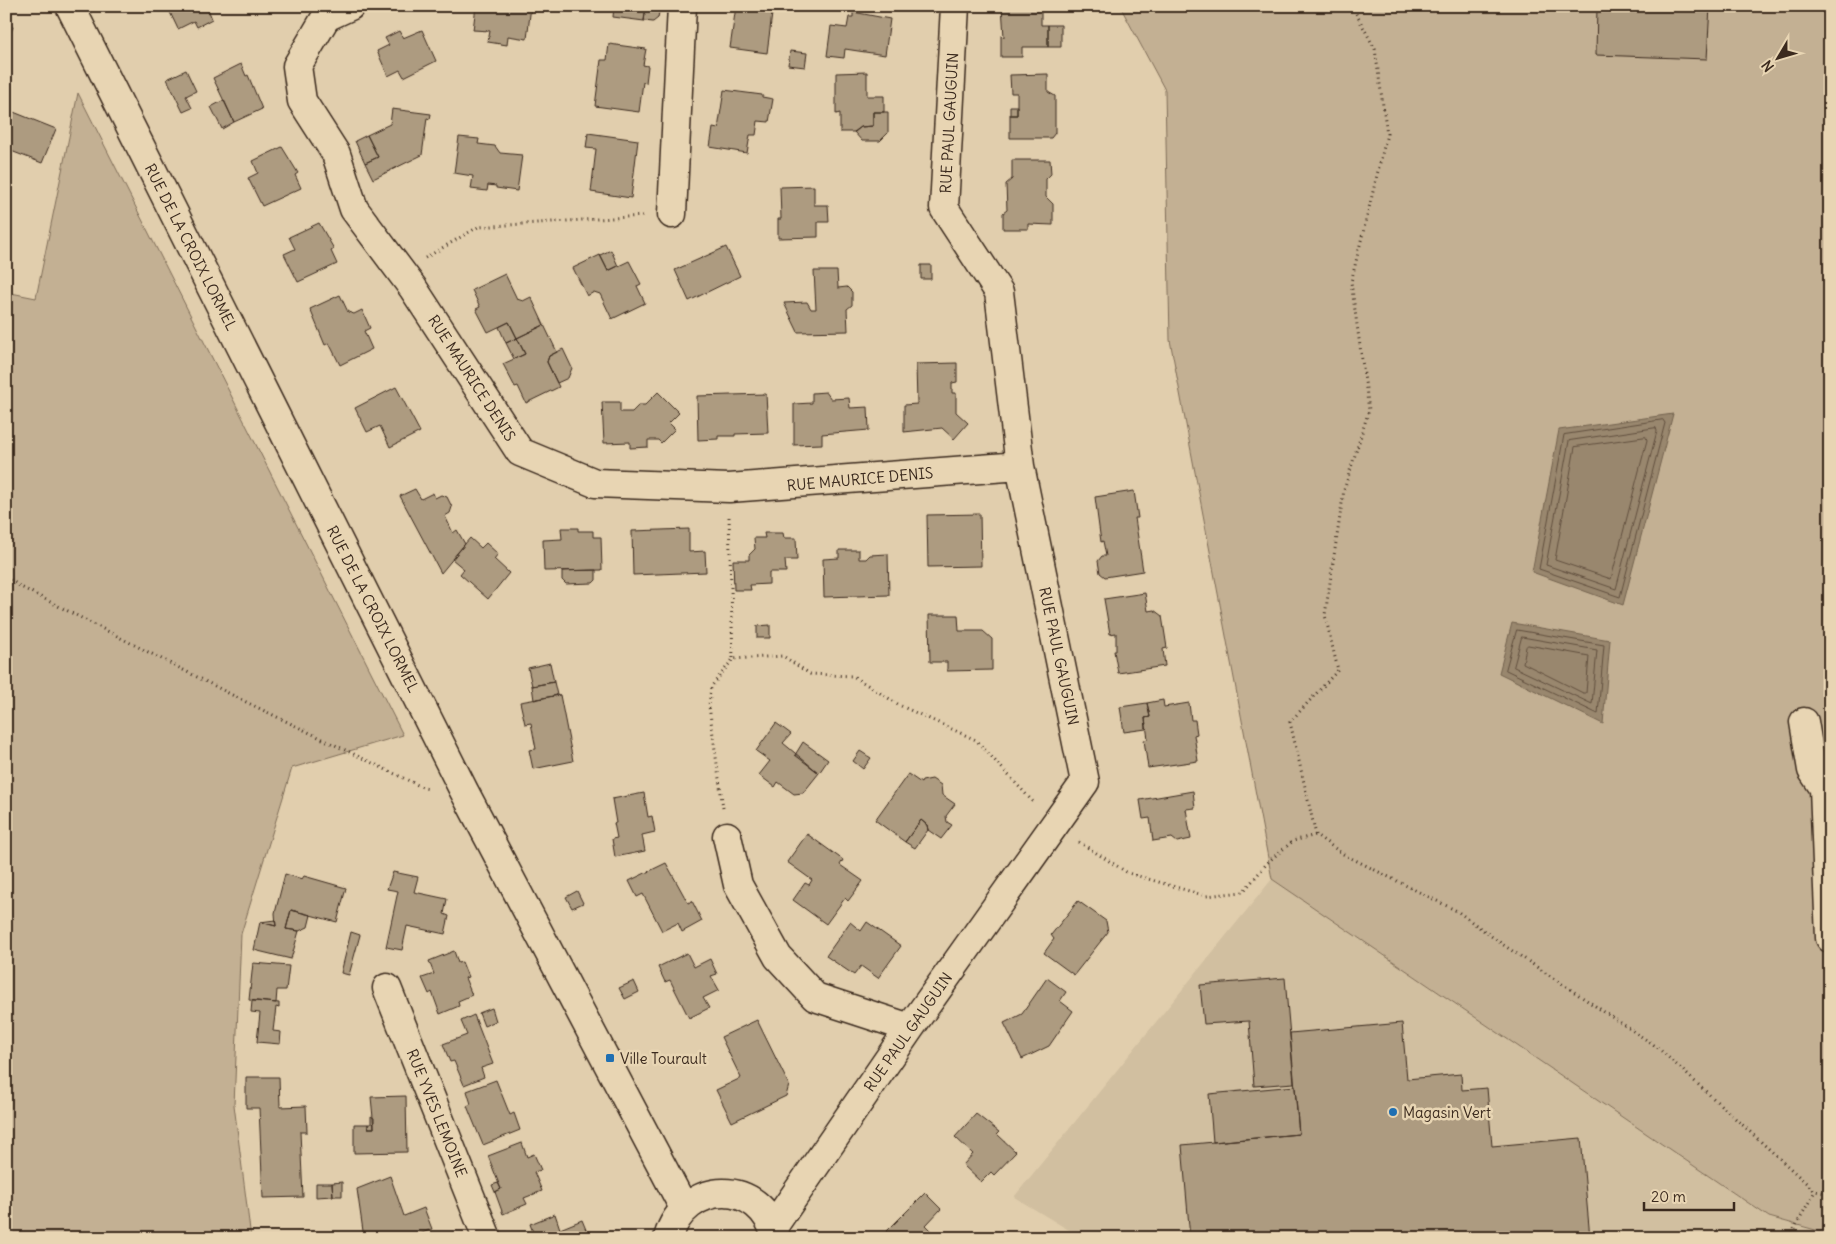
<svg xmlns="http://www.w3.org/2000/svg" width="1836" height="1244" viewBox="0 0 1836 1244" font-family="Delius,sans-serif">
  <rect width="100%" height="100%" fill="#e1cead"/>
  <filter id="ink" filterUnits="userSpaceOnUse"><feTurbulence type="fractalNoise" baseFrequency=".02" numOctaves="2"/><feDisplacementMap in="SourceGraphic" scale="10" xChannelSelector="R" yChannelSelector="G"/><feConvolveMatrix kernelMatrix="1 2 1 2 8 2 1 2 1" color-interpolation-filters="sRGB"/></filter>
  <g filter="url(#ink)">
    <path fill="#d1bfa0" d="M1272,879L1769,1217L1819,1231L1830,1229V1238H1082L1014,1197Z"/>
    <path fill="#c3b093" stroke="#7f6d58" d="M1120,6H1830V1229L1819,1231L1769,1217L1272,879L1170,340L1165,90Z
      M78,93L403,735L292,768L241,934L234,1105L251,1238H6V292L36,298Z"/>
    <path fill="#99876e" stroke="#73624e" d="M1673,414L1623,605L1532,572L1559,430Z
      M1512,623L1610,640L1603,724L1499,673Z"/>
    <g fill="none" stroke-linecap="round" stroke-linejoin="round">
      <path stroke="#614f3e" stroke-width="1" d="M1663,420L1665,423L1620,597L1539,569L1564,435Z
        M1656,428L1657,431L1616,589L1546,565L1569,441Z
        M1646,437L1647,440L1611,579L1555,560L1575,447Z
        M1517,630L1604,645L1598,714L1506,670Z
        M1522,637L1597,650L1592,704L1514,667Z
        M1528,645L1589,656L1586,693H1583L1523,663L1526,647Z"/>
    </g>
    <path fill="#ad9b80" stroke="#3b2a1e" d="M167,6H214L208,9L212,19L197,27L194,21L178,29Z
      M476,6H531L527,39L508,36L507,45L488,42L490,31L473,30Z
      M614,6H646L644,21L613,17Z
      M646,6H660L658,18L653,22L644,21Z
      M736,6H773L767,53L730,48Z
      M1002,6H1041V25H1048V47H1022V57H1001V36L1004,37Z
      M1597,6H1710L1707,59L1596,55Z
      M853,12L890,19L885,55L845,49L844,58L827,56L831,26L847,28L849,17H853Z
      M6,24L13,27L6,44Z
      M1048,25H1061V47H1048Z
      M422,30L436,61L404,77L400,70L388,76L377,51L389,45L385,38L399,31L403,38Z
      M609,44L646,49L643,65L648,66L646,83L643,82L639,112L595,106L601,60H607Z
      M790,51L807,53L805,67L788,65Z
      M241,64L246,76L248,75L262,109L234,122L213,78Z
      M186,70L196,91L186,96L192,108L183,112L167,79Z
      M867,72V96H884V112H873V126L861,127L855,132H840V113L836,114V73Z
      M1048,74V92L1055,96V133L1051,138H1010V115H1017V93H1011L1010,75Z
      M724,90L762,95V97L773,99L769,122L758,121L756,135H750L747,153L710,147L713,128L718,129Z
      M224,100L234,122L222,129L211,107Z
      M1010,106H1017V115H1010Z
      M6,109L56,129L42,163L6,149Z
      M392,109L431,114L430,119L427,118L422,155L373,179L365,163L378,157L367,135L390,124Z
      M873,112H888V133L880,141H862L854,132L861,127L873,126Z
      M588,133L638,140L631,198L591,192L596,149L586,148Z
      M367,135L378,157L365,163L355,141Z
      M459,137L479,139L478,144L495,146L500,153L522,155L517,191L496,188V186L488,185L487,191L471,189L473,176L454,173Z
      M282,147L298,173L295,175L301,188L262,206L248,178L258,173L253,161Z
      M1012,160H1050L1051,174L1046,179V197L1053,204V225L1028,224V229H1003V213L1007,210L1006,184L1012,179Z
      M814,186V205H828L829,222H818V237L778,238V219H781L780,187Z
      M319,223L334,249L331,251L337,264L298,282L284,254L295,249L289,237Z
      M726,247L740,276L689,301L675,270Z
      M611,250L618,266L608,271L600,255Z
      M600,255L608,271L629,261L641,284L637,286L645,303L612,319L600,294L594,292L587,296L573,268Z
      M921,265H931V279H921Z
      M814,271H837L838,288L847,287L852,292V305L847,309L848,331L798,332L784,303L807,302L811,309H816Z
      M505,274L517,299L523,301L531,297L544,325L517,338L509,322L488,332L476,309L480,307L472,290Z
      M340,295L348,312L354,314L362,310L370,328L364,331L372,349L340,365L329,343L325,345L310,309Z
      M509,322L517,338L506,343L499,327Z
      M544,325L557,352L549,356L547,362L559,387L526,403L518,386L515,387L503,364L525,354L517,338Z
      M517,338L525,354L514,359L506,343Z
      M563,349L572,368L568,378L557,383L547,362L549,356Z
      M957,363V382L952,383V393H956V412L968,423L954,439L942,428L904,432V405L917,404L916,364Z
      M396,387L420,432L390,447L380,426L367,432L355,408Z
      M658,392L679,413L669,423L675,429L661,443L658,440H648V447L630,448V442L604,443L602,402H620V412H632L639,405H645Z
      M826,392L831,399L849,398L850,408L868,407L869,430L822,434V444L794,445V404L812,403V393Z
      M766,394L768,433L735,434V436H718V439L698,440L697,396Z
      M415,489L421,499L433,493L435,498L441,495L447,497L452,507L450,513L445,516L453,533L457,530L465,544L441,573L400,496Z
      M1134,491L1138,518H1135L1143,571L1105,577L1100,573L1098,561L1102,556H1106L1103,541L1101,542L1095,497Z
      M980,514L981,566L928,567L927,515Z
      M561,528H578V531H593V537H601L602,570L544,571L543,540L562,539Z
      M689,529V552L705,551L706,572L633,575L632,531Z
      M764,533H783L784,538H796L797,560H785L786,572H769V584L750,585L751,590H734L733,560H749V555L755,549L754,538H765Z
      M470,538L481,548L486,543L498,554L494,559L509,573L488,599L460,574L464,569L452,559Z
      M839,550H859V559H866L870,555L888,554L889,595L824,597L823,559L839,558Z
      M596,570V580L593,583L566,584L562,580V571Z
      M1145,593L1148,611L1154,610L1162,616L1167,648L1163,649L1165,666L1118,673L1114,651H1116V633L1110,634L1104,599Z
      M929,615H958L959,631H983L992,639V670L947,671V662H930Z
      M770,625V638H757V626Z
      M550,663L554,682L532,686L528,668Z
      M554,682L557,695L534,700L532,686Z
      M560,695L573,761L533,769L529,750L536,749L531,723L525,724L520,702Z
      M1163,700L1164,707L1189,703L1191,720H1195L1197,734L1194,735L1198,761L1148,768L1144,740L1148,739L1145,718L1150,717L1147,703Z
      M1147,703L1150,717L1145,718L1146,729L1124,732L1120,707Z
      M776,723L791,734L783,743L819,773L803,793L794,794L778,782L775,787L759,775L770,761L756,751Z
      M803,742L828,760L819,773L795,755Z
      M860,751L871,758L863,769L853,761Z
      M908,774L921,783L922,781L932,779L941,785L942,795L955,804L946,816L947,822L952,825L941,839L928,830L927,825L921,820L905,842L875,820Z
      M1193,791L1195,808L1186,809L1191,839L1177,842L1172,838L1153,841L1150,818L1143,819L1140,800Z
      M644,793L648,817L652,816L655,832L642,835L645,851L615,857L612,839L617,838L614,823H616L612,799Z
      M921,820L927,825L928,830L915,848L905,842Z
      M807,834L843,860L840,865L863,881L848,901L845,898L826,924L793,900L805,883L809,885L812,880L787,862Z
      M666,863L688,903L692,901L702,921L682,932L678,923L662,931L643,894L637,897L629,881Z
      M393,872L418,877L414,892L447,899L444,914L449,916L445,934L407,926L402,950L386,947L398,891L387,889Z
      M285,874L302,879L304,876L346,888L337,922L291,910L286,929L299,931L291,959L254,950L260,922L276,926L275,913Z
      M577,891L583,903L572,908L566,897Z
      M1078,901L1106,921L1108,932L1074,975L1044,953L1054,939L1051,935Z
      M291,910L311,915L308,927L299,931L286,929Z
      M275,920L276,926L260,922Z
      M850,922L861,931L867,922L901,946L878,978L861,966L854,975L826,956Z
      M351,932L360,935L349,975L341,973Z
      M454,951L458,963L462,962L468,977L465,978L472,995L458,1001L459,1006L440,1014L432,992L429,994L422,978L434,974L429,961Z
      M687,953L694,967L710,959L717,974L711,976L719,990L703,998L709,1008L689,1018L670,980L665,982L658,967Z
      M253,963L289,966L286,990H277L276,1003L249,1000Z
      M1047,978L1066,992L1060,1001L1073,1011L1049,1046L1022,1059L1004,1023L1022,1014Z
      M1285,978L1294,1083L1254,1086L1249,1021L1204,1024L1200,985Z
      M634,981L639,992L625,999L619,988Z
      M252,1001L279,1003V1008L276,1007L273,1031L281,1032L280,1044L257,1042L260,1013L251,1012Z
      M492,1008L496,1021L484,1026L479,1013Z
      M474,1015L493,1064L481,1068L484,1077L464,1085L454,1061L450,1062L443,1044L467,1035L461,1021Z
      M757,1020L789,1085L786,1096L732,1122L716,1090L741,1078L721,1037Z
      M1402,1023L1407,1079L1461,1074L1462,1090L1487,1088L1492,1146L1581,1138L1590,1238H1190L1182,1145L1299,1134L1290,1033Z
      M246,1077H279L280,1107L306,1106L307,1132H300L303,1197L263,1198L259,1108H246Z
      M496,1080L510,1115L514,1113L520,1130L483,1145L467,1106L471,1104L467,1091Z
      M1295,1086L1299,1134L1213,1142L1209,1094Z
      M406,1096L407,1152L354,1153V1124H368V1128H374L371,1097Z
      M976,1114L999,1132L997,1134L1016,1152L994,1175L991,1172L981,1182L963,1165L973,1154L955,1137Z
      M371,1116L374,1118V1128H368V1124H371Z
      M522,1143L527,1157L534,1154L541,1170L534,1172L542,1191L524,1198L527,1204L503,1214L495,1192L501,1189L488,1156Z
      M390,1176L404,1216L424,1208L432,1229L410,1238H394L393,1236L364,1238L357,1189Z
      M342,1182V1196H333L332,1183Z
      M316,1183H332L333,1196L316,1197Z
      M498,1183L501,1189L495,1192L492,1185Z
      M925,1193L941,1209L926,1225L931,1230L924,1238H880Z
      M555,1214L560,1229L582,1220L589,1237L535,1238L530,1224Z"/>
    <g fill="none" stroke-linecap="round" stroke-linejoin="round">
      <defs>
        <path id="minor" d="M70,6L464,791L684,1208
          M350,6L326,17L297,66L302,101L336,154L354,209L413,288L520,452L595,483L729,488L1020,466
          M672,214L682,6
          M1804,722L1812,770L1824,788L1830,938
          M727,836L738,885L778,957L815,997L910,1028
          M387,988L487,1238
          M773,1227L910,1028L1085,782L1020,466L999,292L944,208L955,6
          M668,1238C685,1179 762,1177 776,1238"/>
      </defs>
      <use href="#minor" stroke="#3b2a1e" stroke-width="31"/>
      <path stroke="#3b2a1e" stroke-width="3" stroke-dasharray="1 4" stroke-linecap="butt" d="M425,258L478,227L643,216
        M729,517L733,659
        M6,577L21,587L242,700L424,788L430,789
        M723,808L709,706L711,687L733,659L783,656L810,674L853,676L901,706L976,740L1035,804
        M1316,835L1290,722L1338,670L1325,615L1344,490L1369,410L1351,282L1387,134L1375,49L1352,6
        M1079,842L1128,873L1206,896L1243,892L1269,861L1293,841L1316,835L1343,854L1457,911L1502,944L1657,1047L1815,1191L1830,1194
        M1789,1238L1815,1191"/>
      <use href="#minor" stroke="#e8d5b3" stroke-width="28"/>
    </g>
  </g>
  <g fill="#1f6fb2" stroke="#e8d5b3" stroke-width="2">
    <rect x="605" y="1053" width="10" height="10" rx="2.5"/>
    <circle cx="1393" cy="1112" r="5"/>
  </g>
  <g text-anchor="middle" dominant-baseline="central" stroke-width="5" stroke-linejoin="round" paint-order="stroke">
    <g font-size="15" fill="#3b2a1e" stroke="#e8d5b3">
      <text transform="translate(949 123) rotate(-87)">RUE PAUL GAUGUIN</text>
      <text transform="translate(191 247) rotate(63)">RUE DE LA CROIX LORMEL</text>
      <text transform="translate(472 378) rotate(57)">RUE MAURICE DENIS</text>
      <text transform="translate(860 479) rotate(-5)">RUE MAURICE DENIS</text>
      <text transform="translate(373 609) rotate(63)">RUE DE LA CROIX LORMEL</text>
      <text transform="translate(1059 656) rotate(78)">RUE PAUL GAUGUIN</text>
      <text transform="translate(908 1032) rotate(-55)">RUE PAUL GAUGUIN</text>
      <text transform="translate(437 1113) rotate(68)">RUE YVES LEMOINE</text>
    </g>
    <g font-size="15" fill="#3b2a1e" stroke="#e8d5b3" text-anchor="start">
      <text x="620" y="1058">Ville Tourault</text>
      <text x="1403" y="1112">Magasin Vert</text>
    </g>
  </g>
  <rect width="1836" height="1244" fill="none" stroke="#e8d5b3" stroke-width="25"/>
  <rect x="12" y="12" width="1811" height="1219" fill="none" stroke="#3b2a1e" stroke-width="2" filter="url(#ink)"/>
  <g transform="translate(1778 58) rotate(232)" stroke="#e8d5b3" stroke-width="4" paint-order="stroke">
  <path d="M0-4L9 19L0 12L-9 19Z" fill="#3b2a1e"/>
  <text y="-8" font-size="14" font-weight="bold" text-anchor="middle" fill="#3b2a1e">N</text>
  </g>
  <path d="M1644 1202v8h90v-8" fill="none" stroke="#3b2a1e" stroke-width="2.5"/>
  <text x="1651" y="1202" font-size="15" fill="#3b2a1e" stroke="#e8d5b3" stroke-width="4" paint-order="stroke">20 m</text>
</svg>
